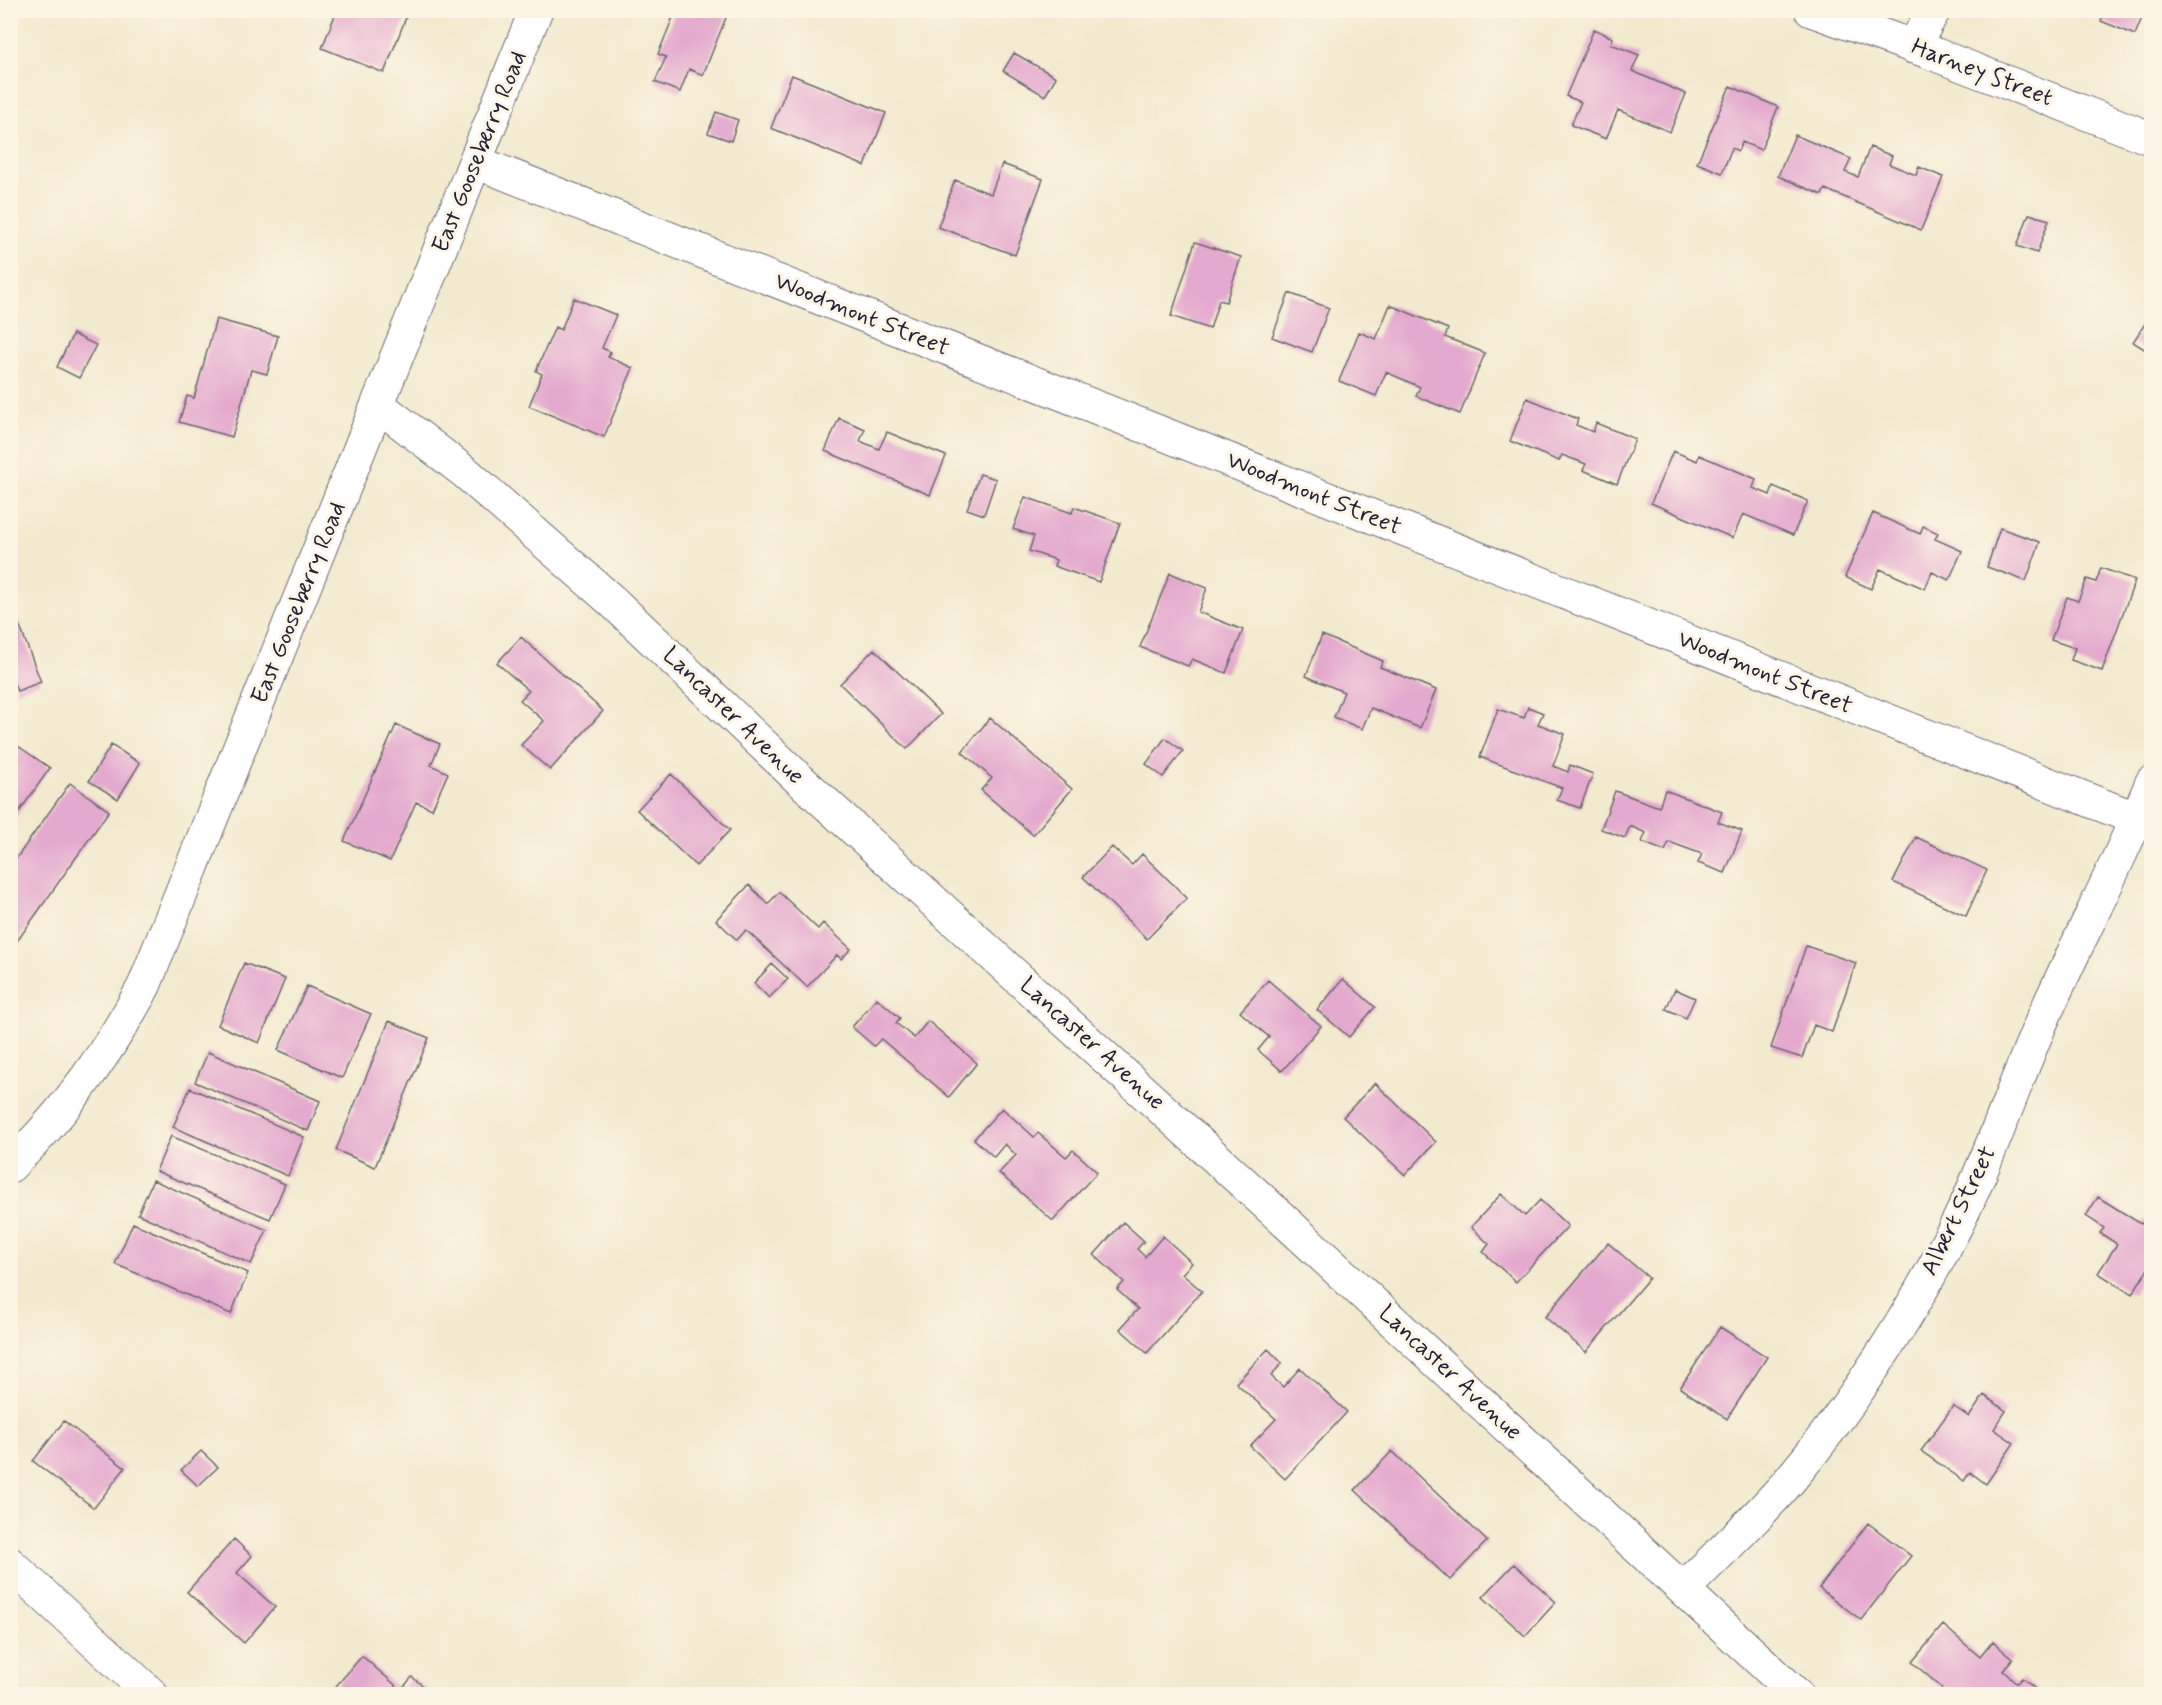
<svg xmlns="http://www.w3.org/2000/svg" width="2162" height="1705" viewBox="0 0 2162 1705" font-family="Mynerve,sans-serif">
  <rect width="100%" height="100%" fill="#fcf5e5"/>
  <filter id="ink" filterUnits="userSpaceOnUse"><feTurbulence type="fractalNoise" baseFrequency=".0167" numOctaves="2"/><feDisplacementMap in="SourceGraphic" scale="12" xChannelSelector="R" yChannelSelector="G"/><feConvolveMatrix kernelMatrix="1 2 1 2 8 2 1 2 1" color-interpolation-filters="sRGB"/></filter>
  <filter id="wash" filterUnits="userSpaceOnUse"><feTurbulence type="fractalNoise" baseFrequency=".008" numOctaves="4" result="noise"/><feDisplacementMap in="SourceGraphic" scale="24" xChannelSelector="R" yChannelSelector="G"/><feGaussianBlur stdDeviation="1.35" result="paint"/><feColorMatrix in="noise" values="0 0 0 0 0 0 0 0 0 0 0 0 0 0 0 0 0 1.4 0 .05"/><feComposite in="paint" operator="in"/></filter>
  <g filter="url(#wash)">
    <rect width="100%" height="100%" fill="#f2eacf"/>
    <g id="blocks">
      <path fill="#e4a9ce" d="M337,10H409L384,73L322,48Z
        M676,10H729L703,75L689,69L680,92L655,82L666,57L658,54Z
        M2105,10H2145L2135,35L2101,21Z
        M1594,29L1613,38L1611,44L1639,55L1632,71L1686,94L1670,132L1618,110L1606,139L1571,125L1581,102L1566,96Z
        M1014,53L1056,77L1045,96L1003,71Z
        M792,75L886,113L865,166L771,128Z
        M1730,86L1778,107L1761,150L1742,142L1738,151L1732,148L1722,173L1697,163Z
        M716,112L738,120L731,141L708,133Z
        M1795,135L1851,159L1845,172L1858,177L1870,147L1892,156L1889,164L1916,175L1919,167L1943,177L1921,230L1825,189L1822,195L1778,176Z
        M1002,164L1043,179L1015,255L938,227L955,180L991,194Z
        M2029,214L2049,220L2037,253L2017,246Z
        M1195,242L1241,257L1226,302L1219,300L1210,329L1171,316Z
        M1289,293L1329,308L1312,352L1272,337Z
        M574,298L616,315L602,348L611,352L608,357L633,368L604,437L529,406L542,374L536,371L555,327L561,330Z
        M1390,305L1448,329L1445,337L1485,353L1460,414L1416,396L1420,387L1386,372L1376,396L1339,381L1359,332L1376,339Z
        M2152,313V354L2133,342Z
        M216,319L278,336L267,374L251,370L232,437L179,422L187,396L194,398Z
        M73,334L96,345L79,378L57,367Z
        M1527,398L1578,419L1576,425L1593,432L1596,423L1635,439L1617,484L1583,470L1586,464L1562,455L1559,461L1510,441Z
        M839,418L865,429L860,441L879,449L887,432L946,456L930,495L825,451Z
        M1673,451L1697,461L1699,455L1756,479L1753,488L1770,495L1773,486L1808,501L1793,535L1743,514L1733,538L1651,503Z
        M980,474L996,479L984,515L967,509Z
        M1025,497L1072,513L1074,507L1120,523L1099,582L1054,566L1056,560L1029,551L1034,536L1013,529Z
        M1873,513L1920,534L1923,526L1938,533L1935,539L1962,551L1949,580L1932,572L1925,589L1880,569L1871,589L1845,577Z
        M2000,528L2040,542L2026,581L1987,567Z
        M2101,568L2135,580L2102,671L2071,660L2075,648L2051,640L2067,597L2078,601L2087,579L2096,582Z
        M1170,573L1207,588L1198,612L1243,630L1226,673L1192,659L1188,666L1140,647Z
        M10,601L41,682L17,691L13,681L10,682Z
        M1322,635L1383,661L1380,667L1436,690L1420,728L1371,708L1362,729L1334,717L1344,692L1306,676Z
        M521,637L603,711L550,770L521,745L544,721L520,700L529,691L497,663Z
        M874,649L941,714L907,749L840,684Z
        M1528,707L1543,713L1538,724L1565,734L1553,766L1568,772L1570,765L1593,774L1580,808L1557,800L1562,788L1480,757L1498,709L1524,718Z
        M990,718L1072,789L1033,835L981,790L992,778L962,752Z
        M396,725L440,744L431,765L448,773L432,809L416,802L390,861L344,841Z
        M1165,738L1183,751L1163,777L1146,764Z
        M15,744L50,768L10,825V750Z
        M111,745L140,763L118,799L89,781Z
        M671,774L730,830L696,866L637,810Z
        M70,783L109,811L13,947L10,945V867Z
        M1665,790L1722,812L1718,822L1742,831L1725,873L1698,863L1702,854L1669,842L1665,851L1642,842L1646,833L1630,826L1625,838L1601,829L1615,791L1659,807Z
        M1916,837L1987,870L1966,916L1893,882Z
        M1112,847L1132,865L1142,854L1187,898L1147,939L1083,877Z
        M749,885L768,904L779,892L818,929L823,923L851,949L841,959L837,955L807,987L746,930L737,940L716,920Z
        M1806,946L1856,963L1832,1032L1814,1025L1802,1058L1771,1048Z
        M244,963L285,979L259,1043L218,1025Z
        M772,964L788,979L769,998L754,983Z
        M1343,979L1375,1007L1349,1037L1317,1010Z
        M1268,980L1321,1026L1282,1071L1258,1050L1269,1037L1240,1012Z
        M307,986L371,1014L342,1078L278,1050Z
        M1675,989L1695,998L1686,1018L1666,1009Z
        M877,998L900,1018L896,1023L914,1038L928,1021L977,1063L949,1097L881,1039L874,1046L852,1027Z
        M389,1021L429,1038L375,1167L336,1150Z
        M208,1052L320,1101L308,1131L195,1082Z
        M1375,1083L1436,1142L1405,1175L1343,1117Z
        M190,1088L304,1137L288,1176L173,1127Z
        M1002,1108L1034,1137L1038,1133L1066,1157L1073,1150L1097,1172L1053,1221L999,1173L1016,1155L1005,1144L994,1157L974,1139Z
        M171,1136L285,1184L270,1219L156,1171Z
        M153,1180L267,1230L251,1264L138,1214Z
        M1501,1194L1525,1216L1540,1200L1568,1226L1516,1282L1483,1252L1489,1244L1471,1227Z
        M2098,1197L2141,1224L2145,1220L2152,1224V1263L2132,1294L2098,1273L2117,1244L2100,1233L2104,1228L2086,1216Z
        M1123,1222L1144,1241L1137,1249L1145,1257L1163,1236L1192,1263L1182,1274L1202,1291L1147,1353L1120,1329L1138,1309L1117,1290L1124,1282L1094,1255Z
        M133,1223L248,1273L231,1314L115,1264Z
        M1608,1243L1649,1278L1586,1352L1545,1317Z
        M1720,1327L1767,1357L1727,1419L1680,1388Z
        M1268,1349L1282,1363L1271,1376L1283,1387L1300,1368L1347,1412L1285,1479L1250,1446L1276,1419L1236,1383Z
        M1984,1395L2006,1411L1994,1429L2014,1443L1986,1484L1970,1472L1964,1481L1921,1451L1953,1406L1969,1417Z
        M64,1421L125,1468L94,1508L33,1461Z
        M201,1451L218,1467L198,1486L181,1470Z
        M1392,1451L1487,1541L1450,1580L1355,1490Z
        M1868,1523L1911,1556L1861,1620L1819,1588Z
        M234,1539L252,1556L237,1573L275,1607L244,1643L187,1592Z
        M1514,1564L1556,1602L1525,1636L1483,1597Z
        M1943,1625L1980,1657L1993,1641L2013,1658L2003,1671L2017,1683L2022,1678L2041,1694H1982L1979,1693L1978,1694H1936L1942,1688L1912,1662Z
        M362,1656L401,1690L412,1677L433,1694H334L331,1692Z"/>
    </g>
  </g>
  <g filter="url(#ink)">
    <use href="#blocks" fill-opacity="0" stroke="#6b686f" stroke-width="1.5"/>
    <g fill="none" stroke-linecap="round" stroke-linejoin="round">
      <defs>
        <path id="minor" d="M1811,10L1926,51L2152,139
          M1913,47L1934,10
          M476,162L2152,825
          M378,405L466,473L612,601L798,778L1261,1199L1796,1694
          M10,1166C65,1113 108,1053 144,986L536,10
          M10,1564L151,1694
          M1683,1589C1719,1554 1756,1519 1789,1481C1854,1403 1911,1314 1957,1224C1991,1156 2014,1083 2045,1014C2080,936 2120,861 2152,782"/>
      </defs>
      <use href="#minor" stroke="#6b686f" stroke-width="35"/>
      <use href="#minor" stroke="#fff" stroke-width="33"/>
    </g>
  </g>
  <g text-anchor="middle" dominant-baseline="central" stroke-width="6" stroke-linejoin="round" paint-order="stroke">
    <g font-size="24" fill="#22223b" stroke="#fcf5e5">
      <text transform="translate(1982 73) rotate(21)">Harney Street</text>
      <text transform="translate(480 152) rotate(-68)">East Gooseberry Road</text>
      <text transform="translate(862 315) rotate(22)">Woodmont Street</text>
      <text transform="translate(1314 494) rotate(22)">Woodmont Street</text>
      <text transform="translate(299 603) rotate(-68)">East Gooseberry Road</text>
      <text transform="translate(1765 673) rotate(22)">Woodmont Street</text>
      <text transform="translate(733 716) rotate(44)">Lancaster Avenue</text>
      <text transform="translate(1092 1044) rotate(42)">Lancaster Avenue</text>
      <text transform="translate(1959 1211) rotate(-64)">Albert Street</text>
      <text transform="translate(1450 1373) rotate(43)">Lancaster Avenue</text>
    </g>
  </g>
  <rect width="2162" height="1705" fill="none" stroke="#fcf5e5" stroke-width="36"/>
</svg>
